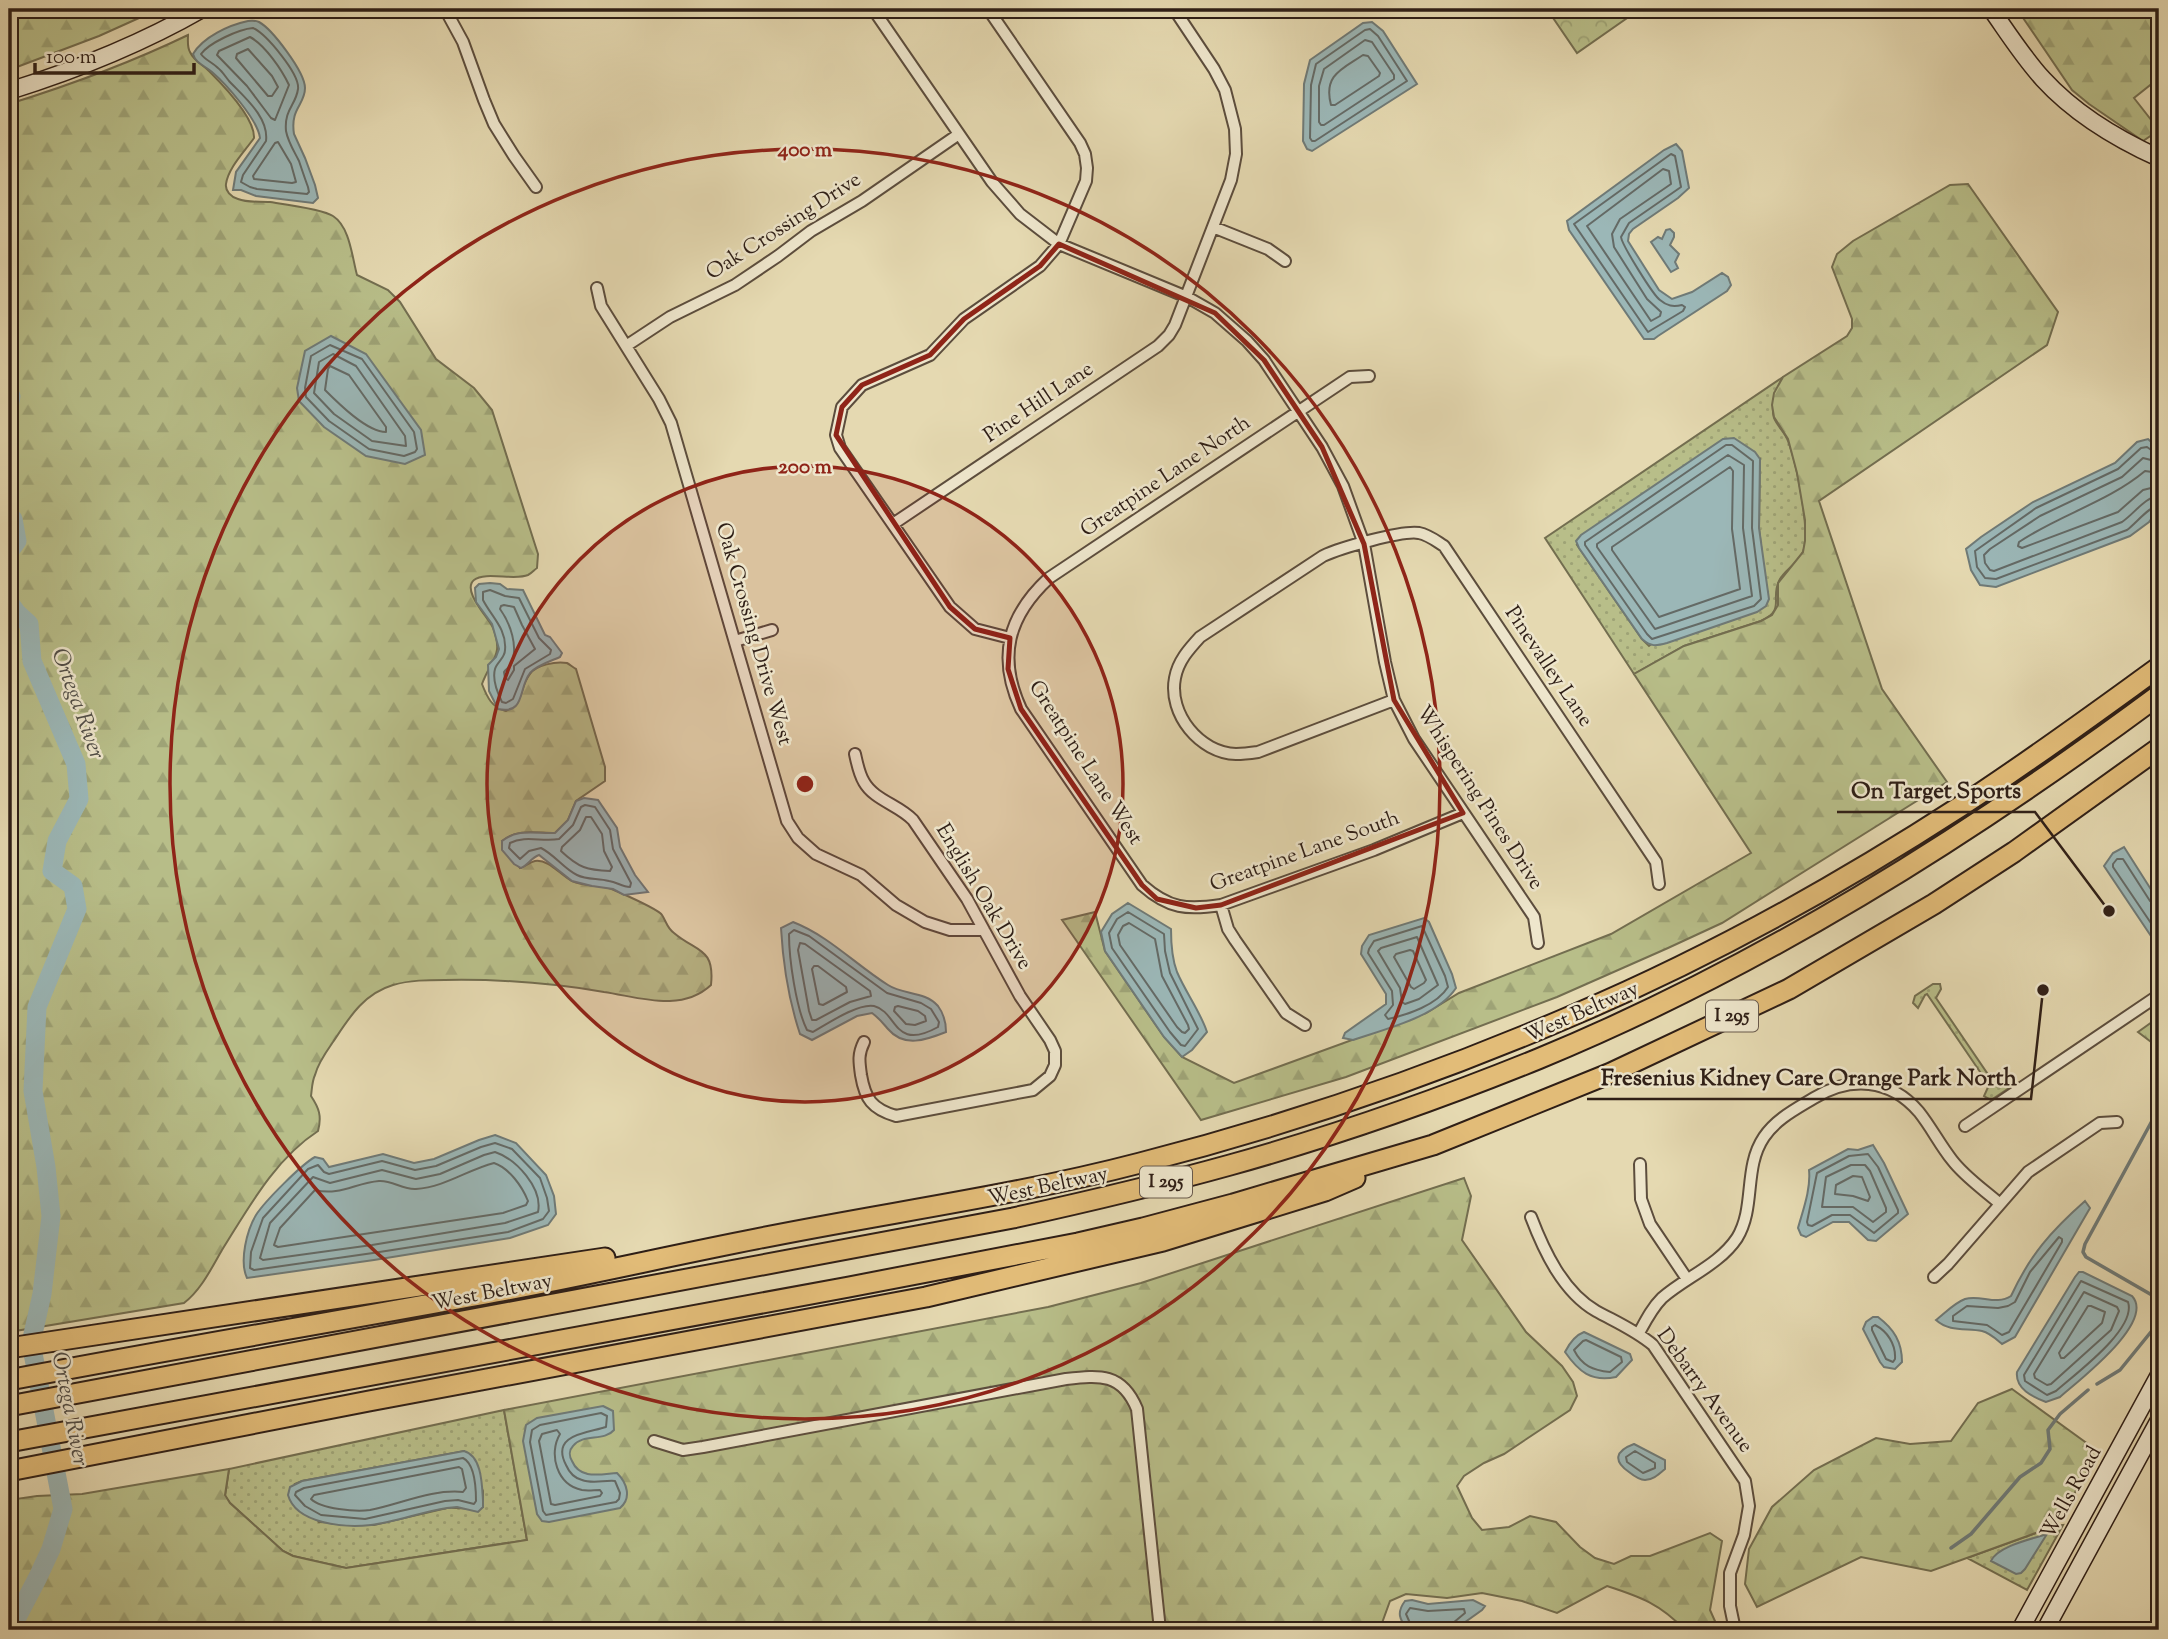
<svg xmlns="http://www.w3.org/2000/svg" width="2168" height="1639" viewBox="0 0 2168 1639" font-family="'Sorts Mill Goudy',serif">
  <defs>
    <pattern id="grass-dots" width="8" height="8" patternUnits="userSpaceOnUse" patternTransform="scale(1.75)"><rect width="8" height="8" fill="#b8be89"/><path d="M2 2h.1M6 6h.1" fill="none" stroke="#9ea376" stroke-width="1.8" stroke-linecap="round"/></pattern>
    <pattern id="forest-firs" width="22" height="20" patternUnits="userSpaceOnUse" patternTransform="scale(1.75)"><rect width="22" height="20" fill="#b8be89"/><path d="M5 1l3.5 6h-7zM16 11l3.5 6h-7z" fill="#9ea376"/></pattern>
    <pattern id="park-crowns" width="20" height="18" patternUnits="userSpaceOnUse" patternTransform="scale(1.75)"><rect width="20" height="18" fill="#b8be89"/><path d="M2 6a3 3 0 1 1 6 0M12 15a3 3 0 1 1 6 0" fill="none" stroke="#9ea376"/></pattern>
  </defs>
  <rect width="100%" height="100%" fill="#e5d9b1"/>
  <filter id="stains"><feTurbulence type="fractalNoise" baseFrequency=".00286" numOctaves="4"/><feColorMatrix values="0 0 0 0 .2 0 0 0 0 .09 0 0 0 0 .02 0 0 0 .5 -.17"/></filter>
  <radialGradient id="worn" r=".72"><stop offset=".6" stop-color="#630" stop-opacity="0"/><stop offset="1" stop-color="#630" stop-opacity=".3"/></radialGradient>
  <path fill="url(#grass-dots)" stroke="#736e50" stroke-width="2" fill-rule="evenodd" d="M1783,377C1776,389 1770,403 1774,418C1777,426 1785,432 1788,441C1796,462 1811,531 1803,552C1798,564 1784,570 1779,581C1770,600 1786,609 1761,621L1684,646L1634,674L1545,538ZM1760,459L1759,528L1762,554L1649,646L1642,639L1577,545Z
    M1933,984H1940L1941,989L1936,998L1996,1086L2000,1087L2007,1076L2013,1082L2012,1086L1991,1100L1984,1096L1989,1085L1927,994L1925,995L1918,1008L1913,1003L1915,996Z
    M504,1410L527,1540L346,1568L293,1556L283,1551L230,1503L225,1496L229,1469ZM464,1451L483,1491V1507C470,1511 460,1507 447,1508L374,1525L319,1522L295,1484L302,1481Z
    M2063,1525L2027,1590L1967,1558L2055,1526Z"/>
  <path fill="url(#forest-firs)" stroke="#736e50" stroke-width="2" d="M9,9H159L99,36L9,70Z
    M2017,9H2159V78L2134,98L2159,130L2143,141L2089,104L2072,90Z
    M188,35C188,41 187,47 190,52C194,61 202,64 209,71C223,85 255,118 254,138C245,151 228,168 226,184C225,191 231,197 238,199C248,203 260,201 270,202C283,204 323,209 333,216C350,227 352,257 357,275L388,290L400,302L436,359L474,388L492,410L538,554L537,568C534,570 532,573 528,575C515,581 485,571 474,580C461,591 490,619 493,628C504,656 491,659 482,684C487,697 492,708 506,711C527,698 518,690 530,674C536,665 556,661 567,663C569,664 574,668 576,669L605,767V781L576,801L568,820L555,833C536,833 518,828 502,841L520,868C526,866 530,862 535,861C549,859 560,875 572,881C586,887 601,884 614,890C623,894 658,909 662,915C666,921 667,928 674,933C696,952 715,947 711,985C681,1013 639,997 604,992C552,983 498,979 445,980C428,980 410,980 393,985C363,994 349,1018 333,1042C326,1052 318,1063 315,1075C312,1081 312,1089 311,1096C319,1108 322,1116 318,1131C275,1159 249,1207 222,1250C211,1269 201,1290 184,1303L9,1332V104C70,85 130,63 188,35Z
    M1968,184L2058,312L2047,345L1819,501L1882,689L1947,782L1722,923L1668,948L1557,997L1346,1077L1201,1120L1062,920L1095,912L1105,951L1164,1037L1182,1057L1234,1083L1426,1013L1459,993L1611,934L1751,853L1634,674L1684,646L1761,621L1772,615L1778,605V583L1803,552L1805,541V520L1797,473L1788,439L1774,417L1772,405L1774,393L1783,377L1847,336L1852,328V319L1832,267L1837,254L1853,241L1950,185Z
    M2159,1017V1048L2138,1032Z
    M1464,1178L1471,1196L1462,1240L1526,1332L1562,1366L1573,1382L1577,1396L1570,1410L1504,1454L1484,1463L1464,1476L1457,1486L1472,1518L1482,1530L1509,1527L1530,1516L1556,1522L1580,1547L1595,1558L1614,1564L1631,1556H1650L1710,1533L1722,1541L1710,1610L1719,1630H1685C1660,1604 1641,1597 1607,1586L1557,1613L1522,1601L1482,1593L1447,1598L1406,1594L1390,1601L1382,1623L1384,1630H9V1500L37,1496L82,1494L229,1469L225,1495L230,1503L283,1551L293,1556L346,1568L527,1540L504,1410L1048,1307L1141,1283Z
    M2012,1389L2099,1452L2055,1526L1931,1571L1861,1557L1757,1607L1745,1584L1749,1549L1772,1507L1814,1470L1876,1438L1910,1444L1951,1441L1978,1403Z"/>
  <path fill="url(#park-crowns)" stroke="#736e50" stroke-width="2" d="M1547,9H1640L1577,53Z"/>
  <path fill="#9bb7b7" stroke="#6f7a77" stroke-width="2" d="M248,21C253,21 254,20 259,22C272,29 305,72 305,88C305,105 290,108 294,134L305,158L315,185L318,198L313,203L256,196L241,190H233L236,172L260,138C258,120 226,84 212,72C204,65 196,64 193,54C203,37 229,25 248,21Z
    M1372,22L1383,31L1417,84L1312,151L1307,149L1303,141L1304,84L1310,60L1363,23Z
    M1676,144L1682,151L1689,188L1678,198L1633,229L1629,234L1628,241L1659,290L1672,299L1692,292L1722,273L1728,277L1731,285L1727,291L1658,336L1654,339H1644L1569,230L1567,221L1664,150Z
    M1666,230L1670,229L1674,233V237L1670,245L1679,254L1675,262L1678,268L1671,272L1651,242L1658,237L1662,239Z
    M331,336L366,354L421,430L425,455L405,464L366,456L324,427L299,401L297,388L305,351Z
    M1734,438L1755,452L1760,459L1759,528L1769,599L1766,606L1757,612L1667,643C1656,646 1651,647 1642,639L1579,548L1576,541L1581,535L1723,439Z
    M2148,439L2159,449V508L2149,522L2130,536L1996,587L1980,585L1971,570L1966,549L1981,537L2033,502L2115,463L2137,442Z
    M490,583L500,584L507,589L523,590L545,635L550,637L562,653L560,657C551,661 537,665 530,673C518,688 526,715 498,709L489,691L488,665L496,657L499,649L492,624L476,602L475,588L479,584Z
    M584,798L598,800L617,828L620,847L635,875L648,892L624,895L613,889L592,886L572,881L539,855C531,858 528,865 521,868L514,864L502,850V841C518,828 536,834 555,833L568,820L576,801Z
    M2124,847L2159,902V948L2104,866L2113,853Z
    M1128,903L1171,929C1171,943 1172,959 1177,972C1186,993 1200,1011 1207,1032L1192,1050L1182,1057L1164,1037L1105,951L1101,932L1112,914Z
    M1424,918L1429,922L1452,974L1456,988C1437,1017 1385,1029 1353,1040L1343,1038L1345,1033L1386,1004V994L1361,954L1362,946L1369,935Z
    M793,922C829,936 856,965 888,985C903,995 925,991 938,1006C944,1014 946,1022 946,1032C926,1040 904,1048 888,1029C882,1022 879,1018 872,1013L857,1016L812,1040L800,1034C789,1001 783,964 781,928Z
    M495,1135L516,1143L546,1175L554,1196L556,1214L548,1225L510,1238L374,1260L247,1278C239,1261 247,1230 256,1215C265,1201 302,1164 315,1157L323,1159L329,1167L383,1154L414,1163L434,1159L479,1140Z
    M1873,1145L1884,1163L1908,1214L1876,1241L1868,1240L1849,1222H1833L1806,1237L1801,1235L1798,1228C1803,1210 1811,1189 1809,1170L1848,1149L1858,1150Z
    M2085,1201L2090,1208L2015,1337L2002,1344C1996,1339 1990,1333 1982,1331C1966,1328 1949,1332 1936,1320C1944,1314 1954,1303 1965,1299C1980,1294 1996,1306 2011,1296C2030,1255 2051,1231 2085,1201Z
    M2079,1272H2083L2132,1296C2156,1322 2078,1381 2060,1397L2046,1402C2033,1397 2015,1389 2017,1372L2075,1277Z
    M1873,1317H1878C1894,1329 1902,1342 1902,1362L1895,1369L1884,1367L1880,1362L1863,1329L1866,1322Z
    M1584,1332L1630,1354L1632,1360L1616,1377C1591,1382 1579,1372 1565,1352C1569,1344 1576,1335 1584,1332Z
    M603,1406L613,1411L614,1430C604,1442 583,1433 573,1446C569,1450 569,1456 572,1461C580,1480 601,1474 617,1473C627,1483 632,1498 620,1508L549,1522L542,1521L537,1514L523,1441L526,1425L537,1418Z
    M1634,1444L1665,1460V1469C1659,1474 1653,1480 1645,1480C1639,1480 1634,1476 1629,1472C1613,1461 1615,1451 1634,1444Z
    M464,1451C482,1456 482,1485 483,1501V1507L478,1512L457,1507L447,1508C421,1512 396,1522 371,1525C345,1528 296,1524 288,1495L290,1487L302,1481Z
    M2047,1534L2025,1569L2021,1573L2016,1574L1991,1561C1998,1546 2032,1539 2047,1534Z
    M1412,1600L1428,1604L1473,1600L1485,1606L1482,1610L1454,1630H1407C1400,1619 1396,1613 1405,1601Z"/>
  <g fill="none" stroke-linecap="round" stroke-linejoin="round">
    <path stroke="#646a66" stroke-width="2" d="M253,28C266,34 300,74 298,89C296,105 284,109 286,131C288,142 294,151 299,161C302,170 305,179 308,187L309,192L307,194L257,189L250,187L241,182L243,175L266,141C269,117 244,97 229,81C225,76 222,71 218,68C212,62 205,60 201,54C209,43 239,29 253,28Z
      M1365,30L1370,29L1378,36L1407,81L1315,141H1312L1310,138L1311,85L1316,64Z
      M250,37C265,45 282,70 289,85L275,120L271,118L247,86L217,55L219,51Z
      M1365,40L1372,42L1394,75V79L1324,125H1321L1319,122V86L1324,69Z
      M248,49L272,76L278,87L272,96H268L236,58L237,54Z
      M1363,55L1368,56L1380,73L1379,76L1335,105H1331C1323,75 1342,69 1363,55Z
      M278,142L291,164L296,182L292,183L254,179L253,176L275,143Z
      M1671,154L1675,156L1681,187L1629,223L1621,237C1622,245 1653,295 1660,300C1667,306 1673,307 1682,305L1685,307L1683,311L1648,332L1574,224Z
      M1663,169L1669,171L1671,184L1620,219L1612,234L1614,247L1647,299L1661,312L1660,316L1651,321L1587,226Z
      M330,345L362,359L414,432L417,449L415,452L404,456L369,449L329,421L306,397L305,388L311,356Z
      M333,354L356,366L405,436L406,446L372,441L334,414L314,393L319,362Z
      M330,366L349,375L386,427V432C367,432 338,403 325,390L328,369Z
      M1726,445H1732L1753,461L1752,528L1761,599L1754,606L1652,639L1647,634L1585,545V542Z
      M2159,453L2154,452L2147,447L2141,448L2118,469L2036,508L1975,551L1977,567L1985,578L1996,579L2127,530C2136,523 2150,506 2159,505
      M1728,455L1744,465L1743,528L1752,596L1655,629L1597,547V544Z
      M2159,462L2143,458L2122,477L2040,516L1990,549L1984,555L1985,563L1990,570L1994,571L2122,522C2135,513 2145,497 2159,496
      M1730,467L1733,471L1732,529L1740,589L1659,617L1612,550V547Z
      M2159,473L2145,471C2108,502 2059,515 2019,542L2018,546L2022,548L2118,512L2143,490L2159,486
      M490,590L505,596L519,598L539,638L551,650L550,654L525,669L513,699L506,703L502,702C497,692 492,680 495,669C497,662 505,658 505,650C507,629 491,616 483,600V592Z
      M504,605L514,607L522,625L535,649L514,666V670L508,680L505,678L504,672C506,669 510,667 511,664C519,647 510,623 500,609L501,606Z
      M585,805L595,807L610,830L613,849L631,883L630,887C622,887 617,882 609,881C598,878 587,880 577,875C564,869 555,855 541,848L529,851L520,859L509,848L510,843C525,835 542,842 559,839L573,825L581,807Z
      M586,817H591L602,834L604,851L612,867L610,871C587,870 579,868 561,851L562,847L580,830Z
      M2159,904L2150,901L2123,859H2117L2113,864V867L2159,935
      M1128,912L1164,934L1165,951L1170,973L1198,1029L1185,1046L1181,1045L1170,1032L1112,948L1109,933L1117,919Z
      M1129,923L1155,939L1162,976L1188,1025L1189,1029L1185,1033L1182,1032L1177,1027L1120,945L1118,935L1123,926Z
      M1422,926L1445,976L1448,987C1437,1005 1407,1015 1388,1019L1385,1015L1393,1005L1392,991L1368,953L1369,949L1374,941Z
      M794,930L809,936L887,993L921,1003L931,1009L939,1022L938,1027C893,1052 898,1012 874,1006C858,1003 827,1024 813,1032L807,1030C796,1008 789,959 789,934Z
      M1417,937L1438,985L1419,999L1405,1004L1402,1002L1400,988L1378,951L1381,948Z
      M800,943L805,944L870,991L871,996L850,1002L816,1020H812L809,1011L798,950Z
      M1410,950L1413,951L1426,980L1424,983L1414,989L1411,987L1394,957L1396,954Z
      M814,966H818L846,987L847,992L823,1005L819,1004L812,969Z
      M898,1006L918,1011L925,1016L926,1021L915,1025L906,1024L894,1011L895,1007Z
      M495,1143L512,1149L540,1178L547,1198L549,1211L543,1219L508,1232L373,1253L254,1270L250,1268L251,1252L263,1218L308,1169L318,1165L324,1172L329,1174L382,1161L415,1170L436,1166L481,1147Z
      M495,1152C516,1159 543,1188 538,1212L505,1223L372,1245L263,1260L260,1258L270,1223L313,1177L330,1183L382,1170L416,1179L440,1174L484,1155Z
      M1868,1154L1878,1167L1898,1210V1213L1874,1233L1850,1215H1832L1812,1226L1808,1225L1807,1222L1817,1173L1849,1156Z
      M494,1163C509,1168 522,1186 528,1201L526,1205L503,1213L278,1247L274,1245L280,1228L315,1190C340,1196 355,1183 379,1181C392,1180 403,1190 416,1189C445,1187 467,1170 494,1163Z
      M1865,1165L1870,1171L1886,1208V1212L1873,1222L1853,1207H1822L1826,1177L1851,1165Z
      M1853,1176L1862,1177L1870,1197L1868,1201L1853,1196L1835,1194L1836,1185Z
      M2059,1237L2062,1239V1242L2009,1332L2002,1335L1987,1325L1953,1321V1316L1967,1306L1998,1308L2008,1306L2015,1302L2030,1272Z
      M2081,1281L2128,1302C2137,1329 2075,1374 2056,1391L2047,1395L2025,1381L2024,1375Z
      M2084,1292L2117,1307L2119,1311L2111,1330L2051,1384L2047,1385L2035,1378L2034,1374Z
      M2088,1306H2091L2105,1312L2102,1323L2064,1358H2061L2059,1353Z
      M1875,1325C1887,1331 1896,1344 1895,1359L1893,1362L1886,1359L1872,1330V1327Z
      M1586,1340L1621,1357L1622,1362L1610,1372C1593,1370 1582,1366 1574,1350L1583,1341Z
      M601,1413L607,1416L606,1427C588,1433 550,1434 566,1465C569,1472 574,1478 582,1480C592,1484 605,1480 615,1481L620,1493L619,1499L616,1502L546,1515L543,1511L530,1442L532,1430L540,1425Z
      M557,1430L560,1434C548,1454 557,1485 582,1490C588,1491 594,1490 600,1490L602,1493L600,1496L555,1505L551,1504L539,1441L542,1434Z
      M1635,1451L1655,1463V1468L1643,1473L1627,1462L1626,1457Z
      M463,1458C475,1464 476,1488 476,1501L474,1504L458,1500L445,1501L365,1519L321,1515L305,1506L295,1495L296,1492L304,1488Z
      M459,1467L462,1469L466,1488L463,1492C431,1489 401,1504 370,1510C356,1512 321,1509 311,1499L314,1495Z
      M1413,1630L1406,1614L1410,1608L1428,1611L1464,1609L1465,1613L1453,1623L1451,1630"/>
    <path stroke="#6f7a77" stroke-width="3.5" d="M2159,1108L2085,1244L2083,1252L2086,1257L2157,1298L2159,1316
      M2097,1384L2120,1370L2159,1322
      M1951,1548L1971,1534L2020,1477L2041,1463L2050,1449L2048,1430L2060,1414L2088,1390"/>
    <path stroke="#9bb7b7" stroke-width="19" d="M9,394L11,396L9,407
      M9,516L13,519L17,541L9,552
      M9,602L17,613L29,624L32,661L76,764L79,799L57,841L52,871L73,886L77,909L37,1007L33,1091L46,1167L51,1216L42,1294L31,1343L63,1509L51,1549L38,1577L15,1621L12,1630"/>
    <defs>
      <path id="street" d="M445,9L463,42L484,100L494,124L514,156L536,187
        M873,9L992,182L1020,214L1059,244L1187,297L1215,313L1247,341L1264,360L1322,447L1343,486L1364,544L1385,662L1394,700L1414,739L1534,917L1538,943
        M988,9L1080,143L1085,154L1087,168L1086,181L1059,244L1040,266L964,319L930,355L862,385L842,407L836,435L840,448L950,607L975,629L1010,638
        M1213,227L1268,249L1285,261
        M597,288L601,306L659,399L671,423L787,821L798,838L816,854L861,875L896,905L925,922L950,930H984
        M626,346L670,317L735,285L778,256L811,231L862,201L959,134
        M1369,376L1350,377L1049,578C1008,616 997,657 1021,709L1142,885C1169,909 1187,910 1221,905L1374,850L1463,813
        M893,524L1158,346L1169,335L1175,325L1231,180L1236,154L1235,129L1225,90L1214,69L1174,9
        M735,641L772,630
        M1394,700L1258,752C1251,753 1243,754 1236,754C1200,753 1168,714 1175,678C1178,661 1189,649 1200,637L1323,556C1340,548 1402,530 1419,533C1429,535 1436,541 1444,546L1656,862L1659,884
        M855,754C857,763 859,774 864,782C874,800 899,805 913,820L967,899L1020,996L1050,1040L1055,1051V1065L1050,1076L1033,1090L896,1116C872,1109 865,1099 861,1075C859,1061 858,1054 864,1042
        M1221,905L1228,929L1235,940L1286,1013L1305,1025
        M1965,1126L2159,995
        M1640,1164L1641,1199L1650,1224L1687,1279
        M1531,1217C1544,1251 1563,1292 1596,1311C1616,1322 1635,1330 1653,1345L1745,1481L1749,1506L1744,1535L1730,1573V1606L1735,1630
        M1934,1277L1948,1264L2028,1172L2100,1123L2117,1122
        M1639,1333C1646,1320 1652,1308 1662,1298C1686,1277 1719,1265 1737,1238C1756,1207 1743,1168 1764,1137C1776,1119 1796,1109 1814,1098C1850,1076 1890,1078 1919,1112C1931,1127 1940,1145 1952,1160C1965,1177 1983,1189 1999,1203
        M654,1441L683,1450L703,1447L1066,1379C1100,1375 1122,1373 1137,1409L1160,1630"/>
      <path id="secondary" d="M1991,9C2008,33 2023,57 2043,79C2075,114 2117,139 2159,158
        M9,91C76,70 141,44 202,9
        M2020,1630L2159,1375
        M2045,1630L2159,1420"/>
      <path id="highway" d="M9,1348L605,1258
        M9,1380C171,1349 334,1322 496,1292C583,1276 669,1256 756,1239C884,1213 1014,1196 1140,1163C1289,1125 1435,1075 1576,1014C1710,957 1839,885 1961,806C2029,762 2094,714 2159,667
        M9,1406L1013,1218C1086,1202 1158,1185 1230,1165C1334,1136 1437,1100 1538,1059C1761,967 1966,838 2159,695
        M9,1442L849,1287L1078,1243L1143,1228L1233,1204L1433,1145L1611,1073L1789,989L1934,904L2014,852L2159,748
        M9,1471L369,1401L926,1297L1163,1241L1325,1191L1355,1178"/>
    </defs>
    <use href="#street" stroke="#5c4d3d" stroke-width="14"/>
    <use href="#secondary" stroke="#2e1e16" stroke-width="19"/>
    <use href="#highway" stroke="#2e1e16" stroke-width="23"/>
    <use href="#street" stroke="#eee6cc" stroke-width="10"/>
    <use href="#secondary" stroke="#eee6cc" stroke-width="16"/>
    <use href="#highway" stroke="#e2bc78" stroke-width="19"/>
  </g>
  <path fill="none" stroke="#8f2418" stroke-width="5" stroke-linejoin="round" d="M1059,244L1215,313L1264,360L1322,447L1364,544L1394,700L1463,813L1221,905L1196,908L1157,899L1142,885L1021,709L1008,669L1010,638L975,629L950,607L836,435L842,407L862,385L930,355L964,319L1040,266Z"/>
  <circle cx="805" cy="784" r="318" fill="#8f2418" fill-opacity=".12"/>
  <g fill="none" stroke="#8f2418" stroke-width="3.5">
    <circle cx="805" cy="784" r="318"/>
    <circle cx="805" cy="784" r="635"/>
  </g>
  <g text-anchor="middle" dominant-baseline="central" stroke-width="5" stroke-linejoin="round" paint-order="stroke">
    <g fill="#eee6cc" stroke="#685a4d" stroke-width="2">
      <rect x="1706" y="1000.5" width="52" height="31" rx="5"/>
      <rect x="1140" y="1166.5" width="52" height="31" rx="5"/>
    </g>
    <g font-size="19" font-weight="bold" fill="#2e1e16">
      <text x="1732" y="1016">I 295</text>
      <text x="1166" y="1182">I 295</text>
    </g>
    <g font-size="21" fill="#2e1e16" stroke="#eee6cc">
      <text transform="translate(784 227) rotate(-33)">Oak Crossing Drive</text>
      <text transform="translate(1039 403) rotate(-34)">Pine Hill Lane</text>
      <text transform="translate(1166 477) rotate(-34)">Greatpine Lane North</text>
      <text transform="translate(753 634) rotate(74)">Oak Crossing Drive West</text>
      <text transform="translate(1548 667) rotate(56)">Pinevalley Lane</text>
      <text transform="translate(1085 763) rotate(57)">Greatpine Lane West</text>
      <text transform="translate(1479 798) rotate(57)">Whispering Pines Drive</text>
      <text transform="translate(1305 852) rotate(-20)">Greatpine Lane South</text>
      <text transform="translate(983 897) rotate(59)">English Oak Drive</text>
      <text transform="translate(1582 1013) rotate(-24)">West Beltway</text>
      <text transform="translate(1048 1187) rotate(-12)">West Beltway</text>
      <text transform="translate(492 1293) rotate(-11)">West Beltway</text>
      <text transform="translate(1704 1391) rotate(54)">Debarry Avenue</text>
      <text transform="translate(2072 1493) rotate(-61)">Wells Road</text>
    </g>
    <g font-size="23" font-style="italic" fill="#4f4c46" stroke="#eee6cc">
      <text transform="translate(77 704) rotate(70)">Ortega River</text>
      <text transform="translate(69 1409) rotate(79)">Ortega River</text>
    </g>
  </g>
  <circle cx="805" cy="784" r="10" fill="#8f2418" stroke="#eee6cc" stroke-width="3.5"/>
  <g font-size="21" text-anchor="middle" font-weight="bold" fill="#8f2418" stroke="#eee6cc" stroke-width="5" stroke-linejoin="round" paint-order="stroke">
    <text x="805" y="156">400 m</text>
    <text x="805" y="473">200 m</text>
  </g>
  <path fill="none" stroke="#2e1e16" stroke-width="2.5" d="M2109 911L2035 812H1837M2043 990L2031 1099H1587"/>
  <g fill="#2e1e16" stroke="#eee6cc" stroke-width="2.5">
    <circle cx="2109" cy="911" r="7"/>
    <circle cx="2043" cy="990" r="7"/>
  </g>
  <g font-size="23" text-anchor="middle" font-weight="bold" fill="#2e1e16" stroke="#eee6cc" stroke-width="5" stroke-linejoin="round" paint-order="stroke">
    <text x="1936" y="798">On Target Sports</text>
    <text x="1809" y="1085">Fresenius Kidney Care Orange Park North</text>
  </g>
  <rect width="2168" height="1639" fill="none" stroke="#e5d9b1" stroke-width="35"/>
  <rect x="10" y="10" width="2147" height="1618" fill="none" stroke="#2e1e16" stroke-width="3.5"/>
  <rect x="18" y="18" width="2133" height="1604" fill="none" stroke="#2e1e16" stroke-width="2"/>
  <path d="M35 63v10h159v-10" fill="none" stroke="#2e1e16" stroke-width="3.5"/>
  <text x="46" y="63" font-size="21" fill="#2e1e16" stroke="#eee6cc" stroke-width="5" paint-order="stroke">100 m</text>
  <rect width="100%" height="100%" filter="url(#stains)"/>
  <rect width="100%" height="100%" fill="url(#worn)"/>
</svg>
